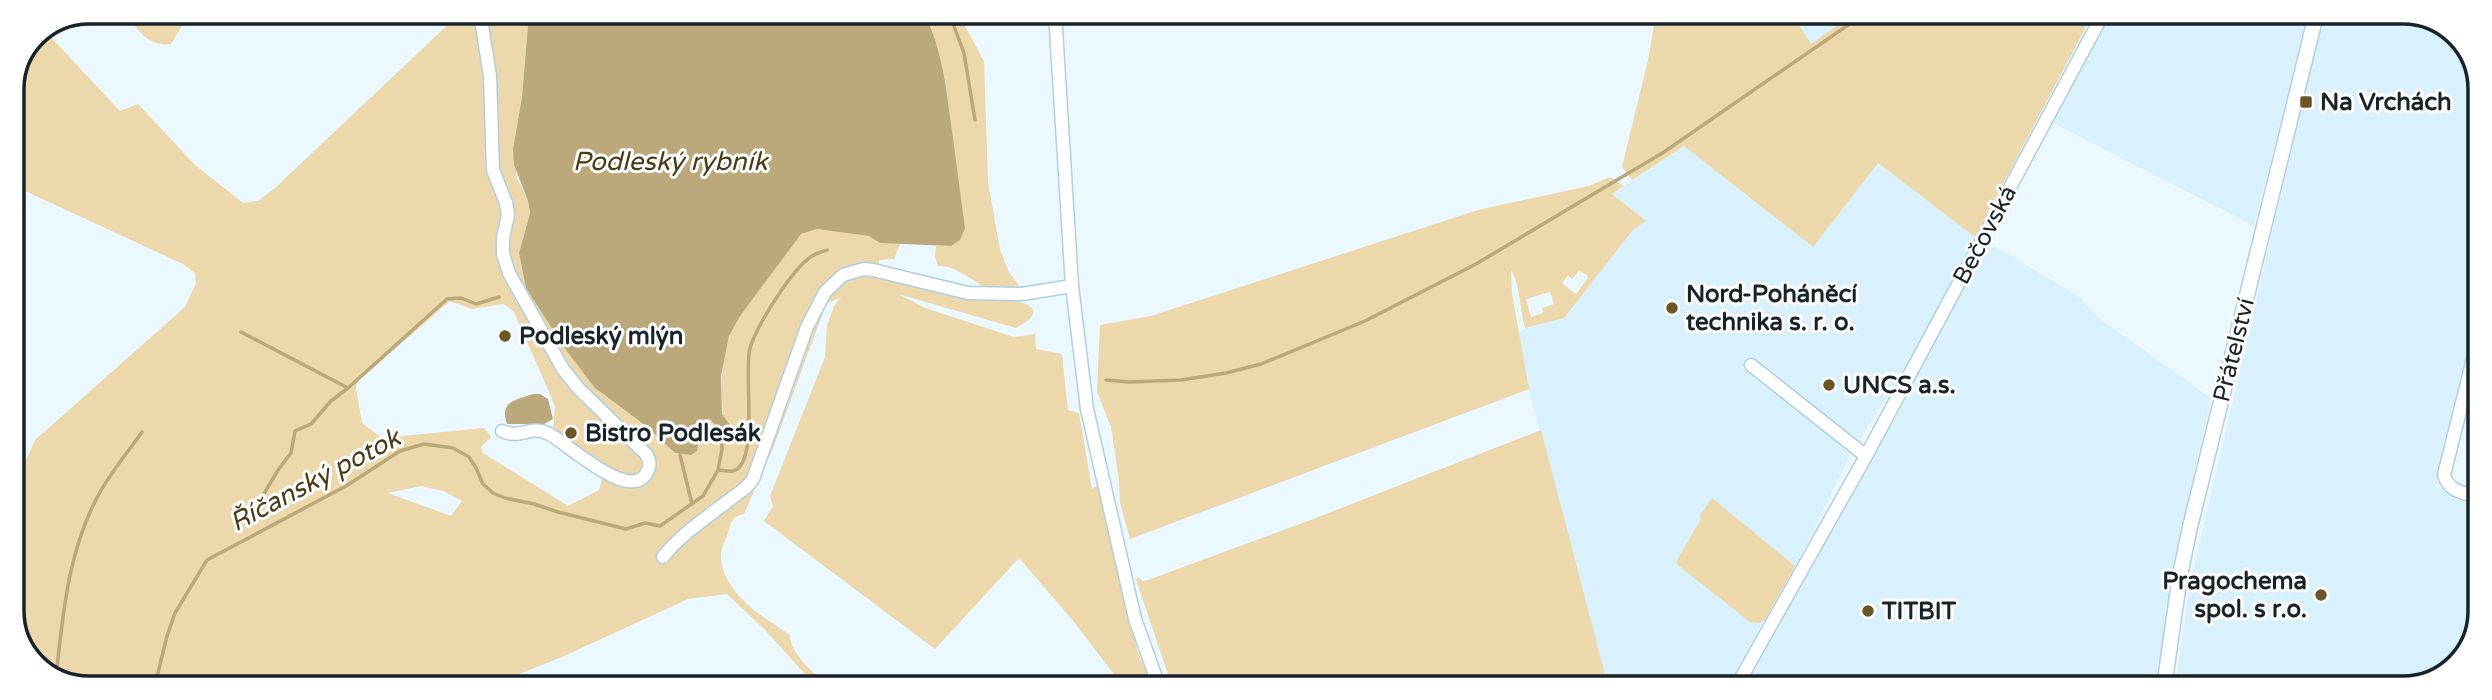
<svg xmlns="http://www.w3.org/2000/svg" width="2492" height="700" viewBox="0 0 2492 700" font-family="'Varela Round',sans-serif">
  <rect width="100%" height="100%" fill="#ecf8ff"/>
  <path fill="#d9f1fd" d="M1792,14H1853L1811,45Z
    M2110,14L2308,15L2254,226L2053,123Z
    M2323,15H2422L2461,39L2480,84L2479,311L2436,487L2478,500L2477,630L2450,672L2403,688L2175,687L2190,584Z
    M1684,146L1813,247L1878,163L1975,237L1919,347L1851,453L1808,542L1727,687H1594L1606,681L1528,386L1519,333L1525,328L1564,318L1633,230L1646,221L1612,194Z
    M1996,247L2081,298L2096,316L2211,398L2173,570L2156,687H1744L1984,252L1987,248Z"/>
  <path fill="#ecd8aa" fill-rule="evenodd" d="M133,12H190L171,44C151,46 142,36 131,20Z
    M457,13H529L522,97L513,149L517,178L528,201L530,213L519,253L526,288L595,388L646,426L675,453L680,455L698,445L694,434L702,420L710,419L725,435C721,402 719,369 729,337C738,309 781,258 801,234L817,229L870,236L880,243L893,241L900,244L894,259L879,260L880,275C908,283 948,299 976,300C987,300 1029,298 1033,310C1035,319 1022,324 1016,328L898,294L925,308L1014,337L1035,334L1036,349L1062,354L1068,410L1079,413L1092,489L1100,484L1137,650L1153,686H1123L1074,622L1019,558L935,649L764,521L773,506L770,496L825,357L827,326L834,306L841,297L826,304L775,443L744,514C732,516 731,523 728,533C725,542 720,549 721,559C724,594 764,618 790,635C790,654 815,674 828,686H816L764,629L727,594L688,599L562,657L489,686L70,685L31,661L12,616V492L35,440L185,307L196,283L195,273L183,264L12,185V89L35,35L45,31L120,111L138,104L195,165L243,203L258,201L276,187L456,17ZM450,301L471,309L504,304L514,312L555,406L553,431L570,455L602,479L599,490L568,506L483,453L481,447L491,437L484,428L382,438L362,423L356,388L358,381ZM421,486L443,491L462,501L451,516L388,493Z
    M924,13H958L984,61L988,182L1000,250L1009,272L1022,290C1013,291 1002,294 994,291C976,285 958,265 938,266L935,257L936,246H951C950,169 959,84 924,13Z
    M1656,14H1792L1811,44L1853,14H2067L2087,25L1975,237L1878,163L1813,247L1684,146L1632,180L1622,167L1648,60Z
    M1610,177L1624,186L1612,194L1646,221L1633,230L1564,318L1525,328C1520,310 1520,284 1511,270L1512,294L1529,389L1130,539L1120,503L1119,480L1111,427L1097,392L1100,325L1151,316L1478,210L1589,186ZM1579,271L1587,275L1588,278L1576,294L1562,283L1568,275L1572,279ZM1550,292L1554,304L1542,308L1543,313L1531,317L1526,299Z
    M1541,430L1607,682L1594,687L1172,686L1136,580L1138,577L1143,581L1148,580L1308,521Z
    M1712,498L1795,566L1765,620L1760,623L1750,622L1679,566L1676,562L1701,519L1699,517Z"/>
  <path fill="#bba87b" d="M529,13H924C942,49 946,85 951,124C956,159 960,193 965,228L960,240L951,246L880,243L869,236L817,229L801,234L740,316L729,336L721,376L722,414L730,425L725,436L710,419L702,420L694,434L698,445L697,451L691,455L675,453L646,426L595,388L566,350L526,288L519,253L530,213L528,201L514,165L513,149L522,97Z
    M533,394H540L548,399L553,419L544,424H507C499,401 516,400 533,394Z"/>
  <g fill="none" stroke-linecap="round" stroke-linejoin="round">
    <path stroke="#bba87b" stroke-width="3.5" d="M949,13L964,53L975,120
      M241,332L348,388
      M1106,380L1129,382L1181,380L1226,373L1261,364L1365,321L1476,264L1664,152L1864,14
      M680,455L692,504
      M718,470L722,449L721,426
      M238,523L252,514L278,470L291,453L295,431L311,424L331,401L348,388L447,299L461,298L476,304L499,297
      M56,676C63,614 68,550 99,494C111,472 128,452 142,432
      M155,685L167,636L175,613L207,560L346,486L400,451L424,444L453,448L469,457L476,468L483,484L493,493L505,498L534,504L558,512L626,529L645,523L660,526L703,496L718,470C722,470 729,472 733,471C760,464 743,372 750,348C757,325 792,269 812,256C816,253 822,252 827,250"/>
    <defs>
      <path id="minor" d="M480,13L490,76L493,170L506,203L508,215L503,238V254L509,273L563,369L579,389L646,454C649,460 651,464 648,470C633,507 566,442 549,434C530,424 522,440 502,431
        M1055,13L1072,286L1087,409L1135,619L1159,686
        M1751,365L1866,456
        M2478,497C2462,492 2449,492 2444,475L2478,339
        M663,557C680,535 706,518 728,501C738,493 746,490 753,479L807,327L825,292L843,275L864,269L873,270L968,293L1022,294L1072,286
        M1736,687L1866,456L2103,14"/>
      <path id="major" d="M2164,687L2180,575L2190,527L2316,15"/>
    </defs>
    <use href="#minor" stroke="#b0cfde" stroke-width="15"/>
    <use href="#major" stroke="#b0cfde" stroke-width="17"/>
    <use href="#minor" stroke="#fff" stroke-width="12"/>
    <use href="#major" stroke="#fff" stroke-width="14"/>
  </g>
  <g fill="#6a5725" stroke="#fff" stroke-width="2.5">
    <rect x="2299" y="95" width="14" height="14" rx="3.5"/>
    <circle cx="1672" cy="308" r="7"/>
    <circle cx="505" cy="336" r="7"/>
    <circle cx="1829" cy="385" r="7"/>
    <circle cx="571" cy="433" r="7"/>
    <circle cx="2321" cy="595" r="7"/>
    <circle cx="1868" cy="611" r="7"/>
  </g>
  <g text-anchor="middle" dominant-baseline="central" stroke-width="6" stroke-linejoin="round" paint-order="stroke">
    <g font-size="24" font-weight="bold" fill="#172329" stroke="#fff" text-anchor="start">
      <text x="2320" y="102">Na Vrchách</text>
      <text x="1686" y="294">Nord-Poháněcí<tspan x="1686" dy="28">technika s. r. o.</tspan></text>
      <text x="519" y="336">Podleský mlýn</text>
      <text x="1843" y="385">UNCS a.s.</text>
      <text x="585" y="433">Bistro Podlesák</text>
      <text x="2307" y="581" text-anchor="end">Pragochema<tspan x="2307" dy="28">spol. s r.o.</tspan></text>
      <text x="1882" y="611">TITBIT</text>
    </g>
    <g font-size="24" fill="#172329" stroke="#fff">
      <text transform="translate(1985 235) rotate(-62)">Bečovská</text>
      <text transform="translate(2234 350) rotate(-76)">Přátelství</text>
    </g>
    <g font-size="26" font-style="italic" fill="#493b16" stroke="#fff">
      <text x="670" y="161">Podleský rybník</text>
      <text transform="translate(315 480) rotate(-28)">Říčanský potok</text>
    </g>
  </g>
  <path d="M0 0H2492V700H0ZM89 24H2403A65 65 0 0 1 2468 89V611A65 65 0 0 1 2403 676H89A65 65 0 0 1 24 611V89A65 65 0 0 1 89 24Z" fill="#fff" fill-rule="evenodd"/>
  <path fill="none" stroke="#172329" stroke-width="3.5" d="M89 24H2403A65 65 0 0 1 2468 89V611A65 65 0 0 1 2403 676H89A65 65 0 0 1 24 611V89A65 65 0 0 1 89 24Z"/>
</svg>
